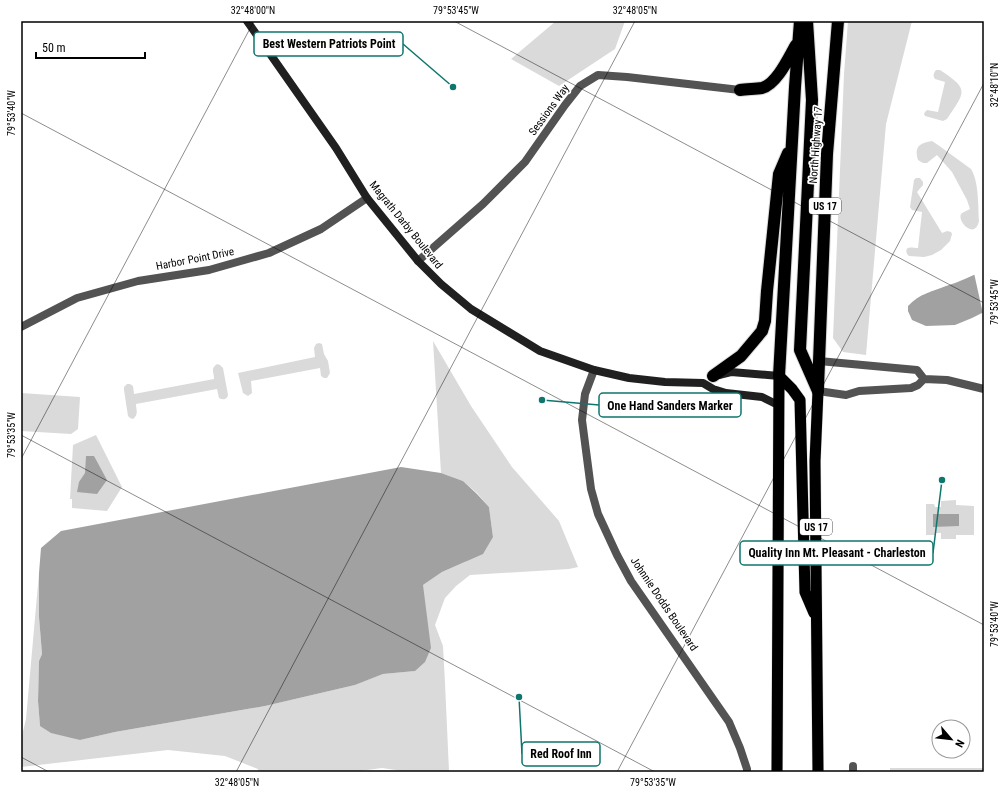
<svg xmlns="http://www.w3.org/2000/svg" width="1005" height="793" viewBox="0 0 1005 793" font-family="'Roboto Condensed',sans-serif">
  <rect width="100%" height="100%" fill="#fff"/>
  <path fill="#dadada" d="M556,21H625L615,49L559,86L511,59Z
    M848,21H912L886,124L866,355L843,352L833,338L844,74Z
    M936,70H940C970,90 965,91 947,119L943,121L925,116L924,114L925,112L927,110L938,112L945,82L935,79C933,76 933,74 936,70Z
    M932,141L938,145L971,169C979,182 978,205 979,221C975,240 957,222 961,214C963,212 968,210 970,209L967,200L952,172L937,155L927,163H923L918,160C914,147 919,143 932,141Z
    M916,178H920L923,182V185L917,192L942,233L947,231L951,232L952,234L950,241L941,250L932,255L924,257L909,256L907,254C904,245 912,248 918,248L922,212L912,210L910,207L914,180Z
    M433,341L471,406L512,467L559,521L578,567L569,569L470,575L456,586L445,598L435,625L443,646L445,683L449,771L406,772L396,770L382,768L352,772H258V769L225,756L168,750L21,767V740L26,719L39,573V617L42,654L39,661L38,701L40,726L80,740L115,732L265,706L355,685L383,674L414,671L423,585L442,572L465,562L493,537L489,507L477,493L463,481L441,473Z
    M319,343L322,344L324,354L328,361L330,373L327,378H324L321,376L320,368L251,381L252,393L248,396L243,393L238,373L315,357L314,348L316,344Z
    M217,364L220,365L223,368L228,395C227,400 223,400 219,398L217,389L136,404C136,410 139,414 133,419L130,418L128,416L124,390V387L127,384H130L133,386L134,394L214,379C214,372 210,369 217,364Z
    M21,393L80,397L78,429L71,434L21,431Z
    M96,435L122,487L107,511L72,508V499H70L73,445Z
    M956,500V505L974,506V535H956V539H941V533H936V535H926V504H934L935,507H941V501Z
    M890,768H984V772H890Z"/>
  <path fill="#a1a1a1" d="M984,270V312L972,318L955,325L926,326L912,320L908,311V306C920,293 932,292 946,286C959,282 972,276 984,270Z
    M86,456H94L107,480L97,494L77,492L79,482L85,473Z
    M401,467L441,473L463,481L477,494L489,507L493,537L483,554L442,572L423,585L431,648L425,662L415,671L383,674L355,685L265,706L115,732L80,740L51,733L40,726L38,701L39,661L42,654L39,617V573L41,548L61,531Z
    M933,514H959V526L933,527Z"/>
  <path fill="#fff" d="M984,268V314H983L974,273Z"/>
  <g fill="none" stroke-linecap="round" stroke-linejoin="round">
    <defs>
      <path id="trunk" d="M779,376L792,389L800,400L805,592L814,613
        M777,772L779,376
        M818,772L815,461L818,391"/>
      <path id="motorway" d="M807,21L812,100L800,350L818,391
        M740,90C747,89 755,89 762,88C777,84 789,57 796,45
        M713,376L741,356L762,331L765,321L767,291L779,174L788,153
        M779,376L795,87L800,21
        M818,388L827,154L838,21"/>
    </defs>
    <use href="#trunk" stroke="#dbdbdb" stroke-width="12"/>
    <use href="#motorway" stroke="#dbdbdb" stroke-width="14"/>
    <path stroke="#535353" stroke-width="8" d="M418,261L483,204L525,162L565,105L580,86L598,75L627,77L740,90
      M21,327L77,298L138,281L209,270L269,253L321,229L367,198
      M853,766V772"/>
    <path stroke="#535353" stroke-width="8" d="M819,361L917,370L924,379L947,380L984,389
      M594,370L585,394L582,420L591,489L598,514L617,555L631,581L729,722L740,748L747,769V772
      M818,391L846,395L859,391L911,388L918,385L924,379"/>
    <path stroke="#202020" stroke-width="8" d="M247,21L336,148L367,198L418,261L441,284L471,309L540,351L594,370L629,378L665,382L703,383L713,389L726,393L762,397L778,405
      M719,375L731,372L779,376"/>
    <use href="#trunk" stroke="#000" stroke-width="11"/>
    <use href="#motorway" stroke="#000" stroke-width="12"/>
  </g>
  <path fill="none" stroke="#000" stroke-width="1" stroke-opacity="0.45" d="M454,21L984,303M21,113L984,625M21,435L655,772M21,459L254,21M21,757L49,772M236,772L635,21M617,772L984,83"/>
  <g text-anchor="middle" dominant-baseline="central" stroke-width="3.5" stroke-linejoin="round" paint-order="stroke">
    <g fill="#fff" stroke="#4c4c4c" stroke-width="1">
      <rect x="809" y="198" width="32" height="16" rx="3"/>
      <rect x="800" y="519" width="32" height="16" rx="3"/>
    </g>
    <g font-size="10" font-weight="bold" fill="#000">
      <text x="825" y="206">US 17</text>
      <text x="816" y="527">US 17</text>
    </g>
    <g font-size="11" fill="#000" stroke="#fff">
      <text transform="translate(549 110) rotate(-54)">Sessions Way</text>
      <text transform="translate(816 145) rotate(-86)">North Highway 17</text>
      <text transform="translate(406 225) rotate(51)">Magrath Darby Boulevard</text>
      <text transform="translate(195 259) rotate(-11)">Harbor Point Drive</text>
      <text transform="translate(664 604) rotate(56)">Johnnie Dodds Boulevard</text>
    </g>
  </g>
  <path fill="none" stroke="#0f766e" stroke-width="1.5" d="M453 87L403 44M542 400L599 405M942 480L933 553M519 697L522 754"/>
  <g fill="#0f766e" stroke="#fff" stroke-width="1.5">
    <circle cx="453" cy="87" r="4"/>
    <circle cx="542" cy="400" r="4"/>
    <circle cx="942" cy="480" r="4"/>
    <circle cx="519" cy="697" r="4"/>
  </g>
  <g fill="#fff" stroke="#0f766e" stroke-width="1.5">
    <rect x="254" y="32" width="149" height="24" rx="4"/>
    <rect x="599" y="393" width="142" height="24" rx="4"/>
    <rect x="740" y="541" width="193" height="24" rx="4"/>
    <rect x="522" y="742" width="78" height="24" rx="4"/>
  </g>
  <g font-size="12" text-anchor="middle" font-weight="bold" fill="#000">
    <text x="329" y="48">Best Western Patriots Point</text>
    <text x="670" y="410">One Hand Sanders Marker</text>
    <text x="837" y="557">Quality Inn Mt. Pleasant - Charleston</text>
    <text x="561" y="758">Red Roof Inn</text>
  </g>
  <rect width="1005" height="793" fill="none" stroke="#ffffff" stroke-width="44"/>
  <g transform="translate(951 739) rotate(118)"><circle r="19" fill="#ffffff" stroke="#999999"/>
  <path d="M0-3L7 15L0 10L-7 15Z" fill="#000000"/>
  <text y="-6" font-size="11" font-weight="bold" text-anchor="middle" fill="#000000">N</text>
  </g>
  <path d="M36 52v6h109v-6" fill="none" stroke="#000000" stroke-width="2"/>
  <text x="42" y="52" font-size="12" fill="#000000" stroke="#ffffff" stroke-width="3" paint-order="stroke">50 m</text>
  <rect x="22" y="22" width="961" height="749" fill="none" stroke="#000" stroke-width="1.5"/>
  <g font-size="10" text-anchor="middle" fill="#000">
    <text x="253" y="14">32°48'00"N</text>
    <text x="456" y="14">79°53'45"W</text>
    <text x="635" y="14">32°48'05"N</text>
    <text transform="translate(994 85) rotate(-90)" y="4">32°48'10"N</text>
    <text transform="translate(11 113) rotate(-90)" y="4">79°53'40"W</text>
    <text transform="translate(994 302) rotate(-90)" y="4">79°53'45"W</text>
    <text transform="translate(11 435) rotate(-90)" y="4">79°53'35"W</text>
    <text transform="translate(994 624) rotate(-90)" y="4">79°53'40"W</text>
    <text x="237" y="786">32°48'05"N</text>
    <text x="653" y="786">79°53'35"W</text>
  </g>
</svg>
